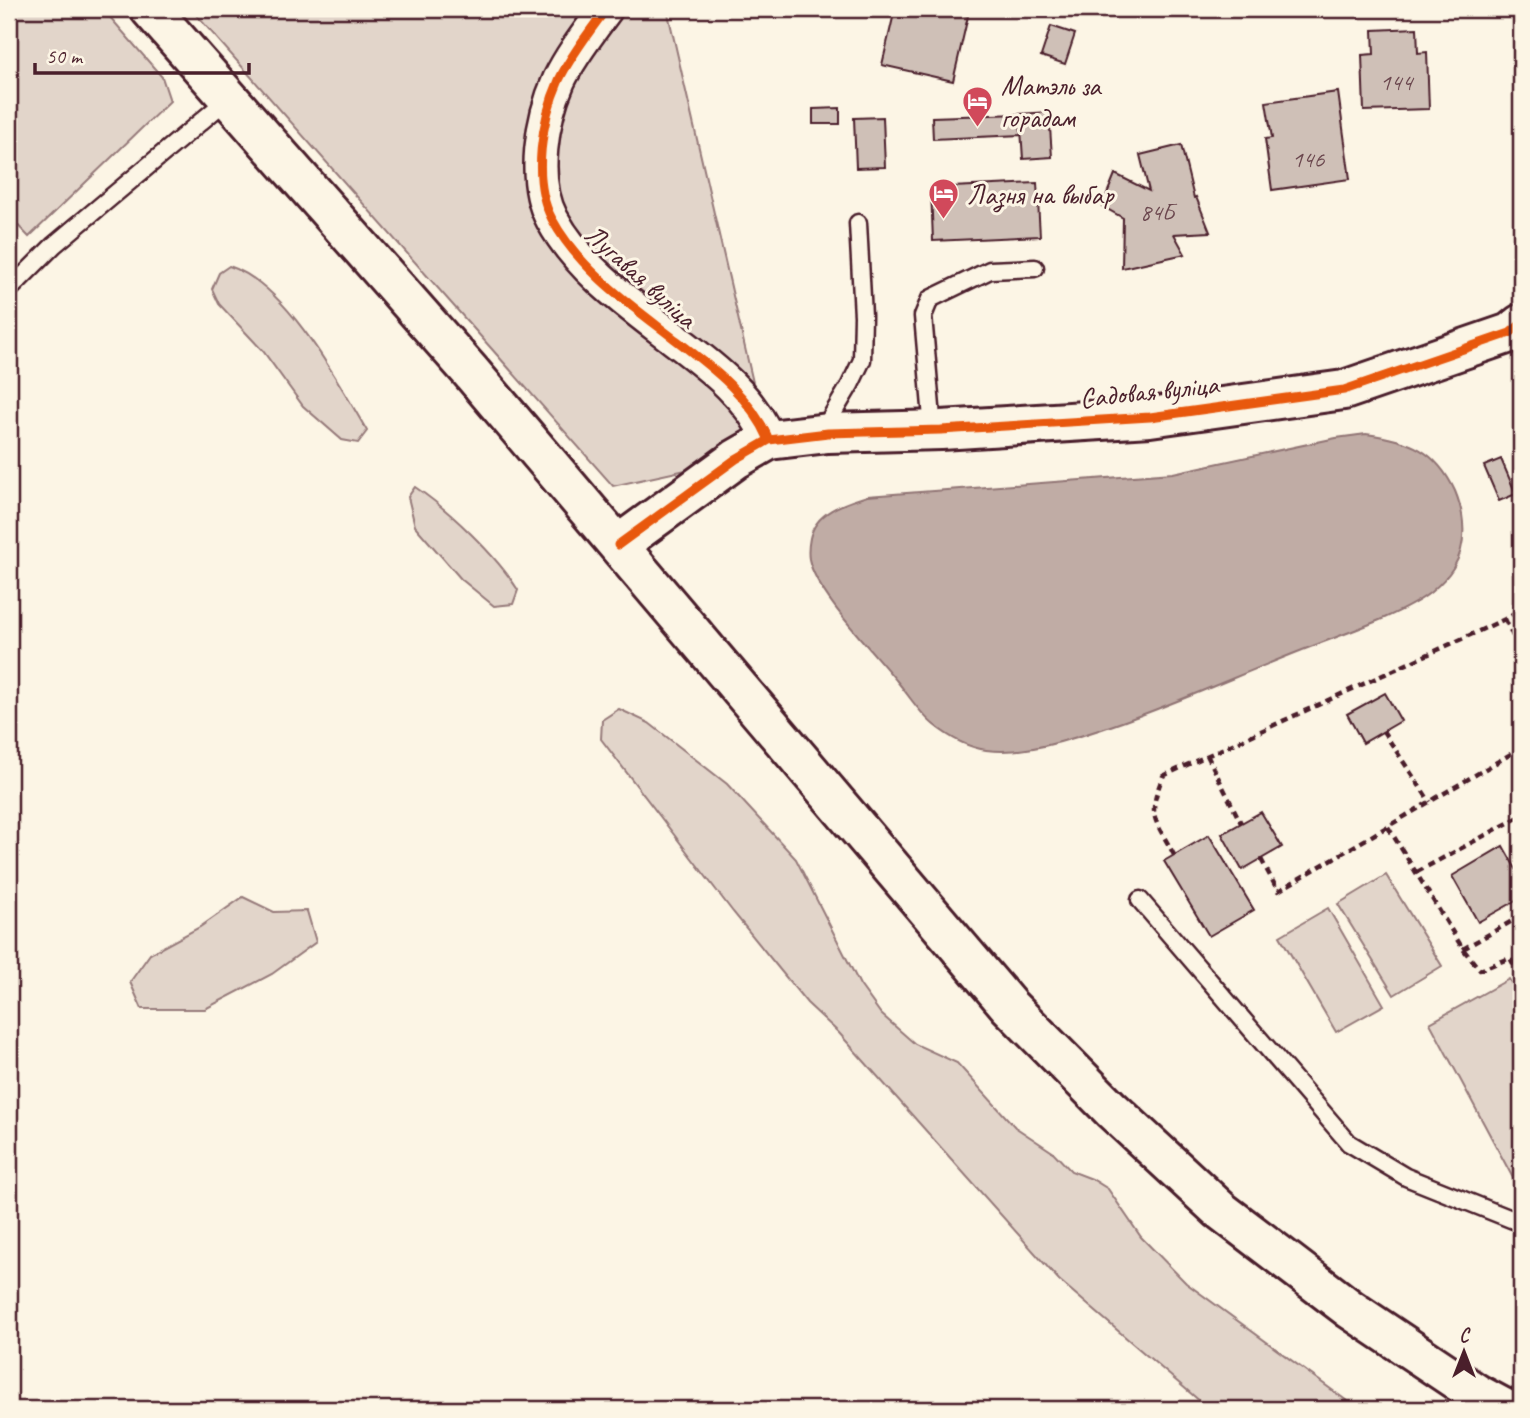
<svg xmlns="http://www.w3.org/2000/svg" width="1530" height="1418" viewBox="0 0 1530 1418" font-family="Caveat,sans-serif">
  <rect width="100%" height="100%" fill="#fcf5e5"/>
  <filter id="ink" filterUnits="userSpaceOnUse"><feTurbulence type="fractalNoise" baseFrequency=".0143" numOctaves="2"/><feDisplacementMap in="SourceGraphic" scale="14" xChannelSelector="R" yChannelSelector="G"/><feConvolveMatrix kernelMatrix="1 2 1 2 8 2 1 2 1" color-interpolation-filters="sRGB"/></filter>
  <g filter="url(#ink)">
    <path fill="#e2d5ca" stroke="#967a7a" stroke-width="2" d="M9,9H103L162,77L170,101L29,237L9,216Z
      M191,9H667L763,426L736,459L613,486Z
      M229,266C286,284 338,381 367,431L358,443L342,440L303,406L263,351L219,304L212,289L219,273Z
      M415,487C449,510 496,555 518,590L513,604L494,606L461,579L415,526L408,497Z
      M619,709L649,723L727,784L796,859L860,985L881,1014L915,1044L957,1063L1015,1127L1054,1153L1071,1171L1092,1179L1108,1189L1141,1237L1186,1283L1358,1409H1209L1059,1280L839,1033L807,1003L733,912L601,739L602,720Z
      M1386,875L1442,966L1394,995L1338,904Z
      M243,897L274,912L307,911L316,942L272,974L205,1009H142L130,982L150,954L200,927Z
      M1328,908L1384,1005L1336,1032L1280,936Z
      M1509,979L1521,1001V1173L1513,1178L1430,1023Z"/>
    <path fill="#c0aca5" stroke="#917474" stroke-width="2" d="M1366,434C1409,440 1436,450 1455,491C1465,515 1468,545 1453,568C1448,576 1438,586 1431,592C1401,616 1337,636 1300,651C1221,682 1142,719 1060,742C1038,748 1009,753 986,750C966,747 949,737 934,725C919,713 908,694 896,680C873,651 816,594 809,559C808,553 809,543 810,538C816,511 845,503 867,496L1173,473L1336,438Z"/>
    <path fill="#cfc0b7" stroke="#4a1f2b" stroke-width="2" d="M895,9H937L968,16L953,81L882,65Z
      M1090,9H1118L1117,15Z
      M1051,26L1075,34L1065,64L1041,56Z
      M1417,28L1418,53L1427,52L1429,109L1364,111L1362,55L1374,54L1373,30Z
      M1338,92L1350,179L1272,190L1265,139L1272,138L1266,102Z
      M840,108V124H813V109Z
      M1049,112L1052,157L1023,159L1020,114Z
      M1020,114L1021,135L933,139L932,117Z
      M883,117L885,167L856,168L854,118Z
      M1181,145L1194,198L1196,197L1210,232L1174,234L1185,254L1122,268L1123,218L1102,206L1115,174L1149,191L1140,155Z
      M1037,183L1040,236L933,241L931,188Z
      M1501,459L1516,494L1499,501L1484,466Z
      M1385,693L1401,721L1363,743L1347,714Z
      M1261,812L1282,847L1242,870L1222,834Z
      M1209,835L1254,910L1209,936L1164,861Z
      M1503,846L1521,878V898L1478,922L1452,876Z"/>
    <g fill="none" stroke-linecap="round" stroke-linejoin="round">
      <defs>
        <path id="lane" d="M9,290L54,245L229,98
          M933,430L923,316L930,299L990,270L1035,268
          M822,432L850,385L862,360L863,316L858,223
          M1140,900L1349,1143L1406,1177L1521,1223"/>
        <path id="street" d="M606,9C590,31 571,55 559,80C542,118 531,180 552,219C578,268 629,304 672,337C710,366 750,395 769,440"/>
        <path id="secondary" d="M150,9L470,371L1009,1006L1111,1109L1220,1210L1350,1309L1477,1394L1505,1409
          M618,545L736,459L769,440L828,433L941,430L1150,417L1344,390L1510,333L1521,324"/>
      </defs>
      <use href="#lane" stroke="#4a1f2b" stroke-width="21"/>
      <use href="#street" stroke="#4a1f2b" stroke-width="37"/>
      <use href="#secondary" stroke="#4a1f2b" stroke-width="44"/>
      <path stroke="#4a1f2b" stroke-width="4.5" stroke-dasharray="7 5" stroke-linecap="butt" d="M1505,619L1521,653
        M1383,731L1430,802
        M1207,755L1241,823
        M1388,827L1463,949L1480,970L1510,958L1521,978
        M1174,855C1155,818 1146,818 1163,776L1505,619L1521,608
        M1261,859L1278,891L1521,748
        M1417,872L1521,816
        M1463,949L1521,916"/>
      <use href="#lane" stroke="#fcf5e5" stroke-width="16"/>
      <use href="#street" stroke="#fcf5e5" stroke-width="32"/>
      <use href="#secondary" stroke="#fcf5e5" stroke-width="38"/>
      <defs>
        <path id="cycleway" d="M606,9C590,31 571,55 559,80C542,118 531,180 552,219C578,268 629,304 672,337C710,366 750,395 769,440
          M618,545L736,459L769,440L828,433L941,430L1150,417L1344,390L1510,333L1521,324"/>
      </defs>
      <use href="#cycleway" stroke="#fcf5e5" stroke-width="13"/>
      <use href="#cycleway" stroke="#e8590c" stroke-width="9"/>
    </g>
  </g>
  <defs>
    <symbol id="hotel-pin" viewBox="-11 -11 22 30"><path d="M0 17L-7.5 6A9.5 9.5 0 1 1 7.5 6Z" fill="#d1495b" stroke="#fcf5e5"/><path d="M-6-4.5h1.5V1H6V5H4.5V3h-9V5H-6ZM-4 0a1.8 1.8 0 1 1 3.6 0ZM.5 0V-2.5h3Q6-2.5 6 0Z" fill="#fff"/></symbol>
  </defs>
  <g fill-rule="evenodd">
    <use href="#hotel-pin" x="960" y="84" width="35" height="47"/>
    <use href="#hotel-pin" x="926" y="176" width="35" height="47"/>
  </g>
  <g text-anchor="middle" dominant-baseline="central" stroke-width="6" stroke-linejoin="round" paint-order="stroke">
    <g font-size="24" fill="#6b474e">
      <text x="1396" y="82">144</text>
      <text x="1308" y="159">146</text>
      <text x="1157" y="212">84Б</text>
    </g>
    <g font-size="28" fill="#4a1f2b" stroke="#fcf5e5" text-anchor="start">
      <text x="1001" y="85">Матэль за<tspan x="1001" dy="32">горадам</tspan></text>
      <text x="967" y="194">Лазня на выбар</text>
    </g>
    <g font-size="28" fill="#4a1f2b" stroke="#fcf5e5">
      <text transform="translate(641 276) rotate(42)">Лугавая вуліца</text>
      <text transform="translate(1149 391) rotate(-6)">Садовая вуліца</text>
    </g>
  </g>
  <rect width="1530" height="1418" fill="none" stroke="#fcf5e5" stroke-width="35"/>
  <rect x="18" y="18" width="1495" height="1383" fill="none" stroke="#4a1f2b" stroke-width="2.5" filter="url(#ink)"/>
  <g transform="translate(1464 1352)" stroke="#fcf5e5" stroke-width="5" paint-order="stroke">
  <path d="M0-5L12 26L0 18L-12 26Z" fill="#4a1f2b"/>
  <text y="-10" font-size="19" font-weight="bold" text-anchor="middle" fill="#4a1f2b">С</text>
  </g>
  <path d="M35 63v10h214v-10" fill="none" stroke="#4a1f2b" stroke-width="3.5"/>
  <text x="46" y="63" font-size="21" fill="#4a1f2b" stroke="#fcf5e5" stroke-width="5" paint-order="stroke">50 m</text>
</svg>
